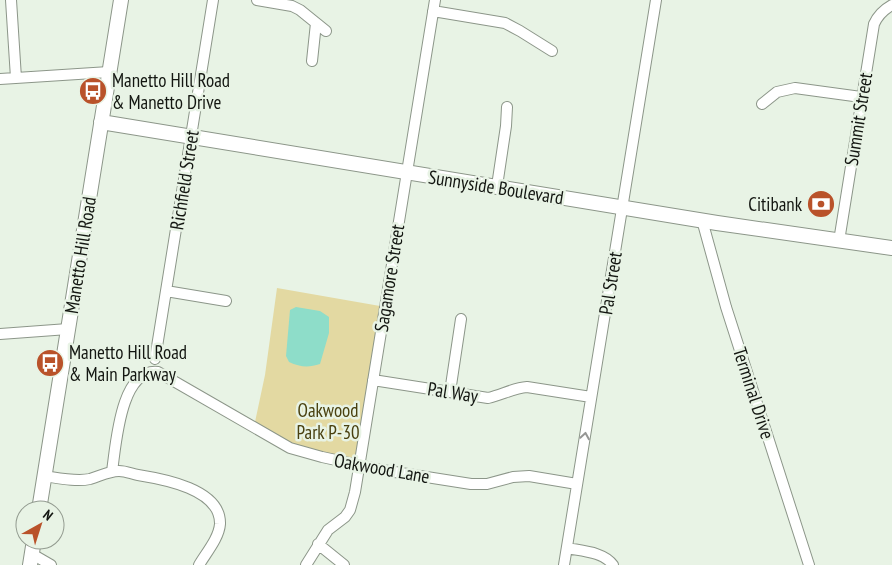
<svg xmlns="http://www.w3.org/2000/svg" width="892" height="565" viewBox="0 0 892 565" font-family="'PT Sans Narrow',sans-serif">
  <rect width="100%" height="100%" fill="#e8f3e5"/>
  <path fill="#e3d9a2" d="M277,288L380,306L357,461L291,446L255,422L265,375Z"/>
  <path fill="#8eddc9" d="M296,307L320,311L329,317V333L320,364C308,368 300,367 289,362L286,356L290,310Z"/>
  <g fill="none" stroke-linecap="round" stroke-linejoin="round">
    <defs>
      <path id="minor" d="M11,0L16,78
        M257,0L292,6L300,10L326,31
        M433,11L505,23L520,31L552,51
        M312,61L316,23
        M0,79L109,72
        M762,104L777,92L795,88L861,97
        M497,186L506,126L507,107
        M702,220L726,307L809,565
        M839,241L874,24C878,15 883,10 892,5
        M166,291L226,301
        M0,334L68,329
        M155,359L213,0
        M373,380L488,398C502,395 513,388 527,387L591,397
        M450,392L461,319
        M112,471C116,446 120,368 158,372L290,448L322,457L382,470L471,484H487L513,477L529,476L577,484
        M44,476C58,478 76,482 90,479C100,476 109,471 119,471C126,471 132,474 138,475C163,479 221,489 220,524C219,538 206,553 199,565
        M318,544L344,565
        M567,548C582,551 604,552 613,565
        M32,554L51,565
        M306,565L328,530L345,517L350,510L355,492L435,0
        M564,565L656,0"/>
      <path id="secondary" d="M101,122L717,223L892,248
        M39,510L121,0
        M30,565L34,540"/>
    </defs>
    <use href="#minor" stroke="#8c9689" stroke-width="12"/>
    <use href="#secondary" stroke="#8c9689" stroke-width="16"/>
    <use href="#minor" stroke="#fff" stroke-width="10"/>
    <use href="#secondary" stroke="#fff" stroke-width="14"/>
  </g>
  <defs><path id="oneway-chevron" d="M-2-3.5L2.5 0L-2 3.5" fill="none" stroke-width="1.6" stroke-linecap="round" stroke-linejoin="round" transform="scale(1.25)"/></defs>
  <use stroke="#959694" href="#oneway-chevron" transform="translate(585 436) rotate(-81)"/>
  <defs>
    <symbol id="bus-disc" viewBox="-11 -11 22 22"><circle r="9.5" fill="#b9522a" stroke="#e8f3e5"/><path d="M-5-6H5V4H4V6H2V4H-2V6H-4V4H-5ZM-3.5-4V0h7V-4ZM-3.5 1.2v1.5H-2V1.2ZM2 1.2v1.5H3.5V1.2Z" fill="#fff"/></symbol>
    <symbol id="bank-disc" viewBox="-11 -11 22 22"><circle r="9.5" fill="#b9522a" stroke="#e8f3e5"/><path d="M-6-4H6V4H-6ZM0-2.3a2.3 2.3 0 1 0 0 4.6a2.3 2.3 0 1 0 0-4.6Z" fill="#fff"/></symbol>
  </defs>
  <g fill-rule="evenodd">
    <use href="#bus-disc" x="77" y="75" width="32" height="32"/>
    <use href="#bank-disc" x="805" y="188" width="32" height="32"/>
    <use href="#bus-disc" x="34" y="347" width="32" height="32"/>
  </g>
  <g text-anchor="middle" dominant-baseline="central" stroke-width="5" stroke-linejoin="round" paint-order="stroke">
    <g font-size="19" fill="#131611" stroke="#e8f3e5" text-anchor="start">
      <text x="112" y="80">Manetto Hill Road<tspan x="112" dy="22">&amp; Manetto Drive</tspan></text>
      <text x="802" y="204" text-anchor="end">Citibank</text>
      <text x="69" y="352">Manetto Hill Road<tspan x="69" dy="22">&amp; Main Parkway</tspan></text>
    </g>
    <g font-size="19" fill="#131611" stroke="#e8f3e5">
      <text transform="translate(858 119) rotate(-81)">Summit Street</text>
      <text transform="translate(184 180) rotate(-81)">Richfield Street</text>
      <text transform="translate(496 187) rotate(9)">Sunnyside Boulevard</text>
      <text transform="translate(80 255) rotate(-81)">Manetto Hill Road</text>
      <text transform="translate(389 278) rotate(-81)">Sagamore Street</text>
      <text transform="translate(610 283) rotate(-81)">Pal Street</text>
      <text transform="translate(453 392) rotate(9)">Pal Way</text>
      <text transform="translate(754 393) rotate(72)">Terminal Drive</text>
      <text transform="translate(382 468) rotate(10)">Oakwood Lane</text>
    </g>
    <g font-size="19" fill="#49400f" stroke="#e8f3e5">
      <text x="328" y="410">Oakwood<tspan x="328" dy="22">Park P-30</tspan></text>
    </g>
  </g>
  <g transform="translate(40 525) rotate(39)"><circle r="24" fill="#e8f3e5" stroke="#939b90"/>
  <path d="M0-4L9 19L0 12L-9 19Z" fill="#b9522a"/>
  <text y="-8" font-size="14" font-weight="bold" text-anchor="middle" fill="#131611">N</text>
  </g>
</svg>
